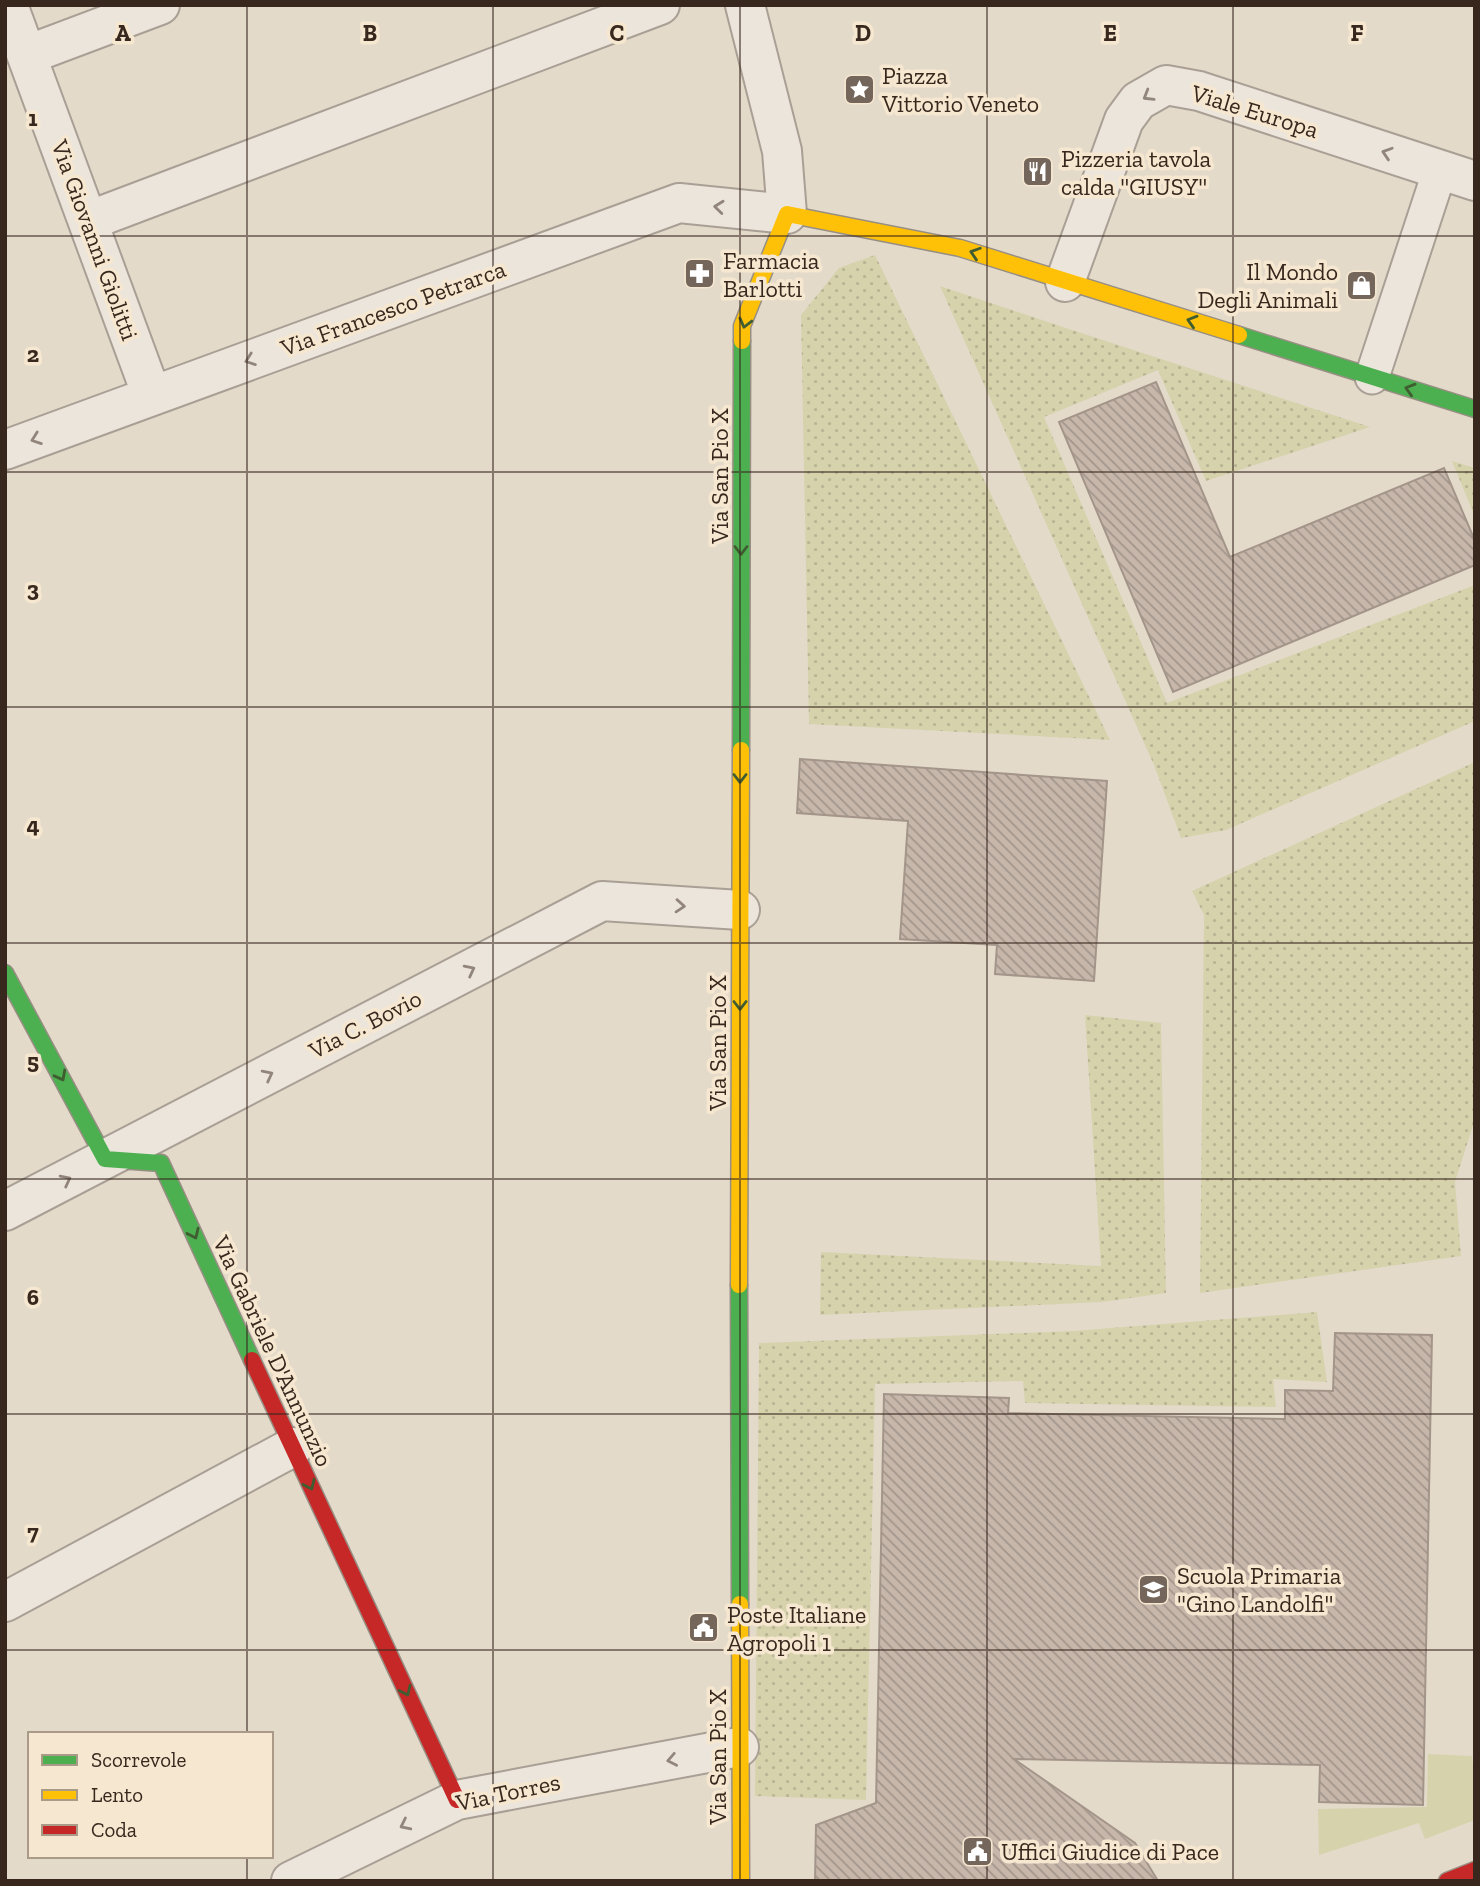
<svg xmlns="http://www.w3.org/2000/svg" width="1480" height="1886" viewBox="0 0 1480 1886" font-family="'Zilla Slab',serif">
  <defs>
    <pattern id="park-dots" width="8" height="8" patternUnits="userSpaceOnUse" patternTransform="scale(1.75)"><rect width="8" height="8" fill="#d6d2ac"/><path d="M2 2h.1M6 6h.1" fill="none" stroke="#b8b494" stroke-width="1.8" stroke-linecap="round"/></pattern>
    <pattern id="building-back-hatch" width="6" height="6" patternUnits="userSpaceOnUse" patternTransform="scale(1.75)"><rect width="6" height="6" fill="#c7b7ab"/><path d="M-1 5l2 2M0 0l6 6M5-1l2 2" fill="none" stroke="#a2958b"/></pattern>
  </defs>
  <rect width="100%" height="100%" fill="#e4daca"/>
  <path fill="#d6d2ac" d="M1428,1754L1472,1756L1475,1785V1820L1425,1839L1419,1823L1319,1855L1318,1809L1427,1807Z"/>
  <path fill="url(#park-dots)" d="M875,255L1110,740L809,724L801,315L839,268Z
    M940,286L1069,329L1370,427L1206,481L1158,370L1044,417L1167,703L1475,585V721L1226,830L1181,838L1154,765Z
    M1452,461L1475,468V517Z
    M1475,762V1119L1455,1182L1461,1256L1200,1293L1204,915L1192,891Z
    M1085,1015L1161,1023L1166,1293L1102,1302L820,1315L821,1252L1101,1266Z
    M1317,1312L1327,1382L1273,1379L1276,1407L1025,1403L1023,1381L875,1384L866,1800L755,1796L759,1343L1073,1331Z"/>
  <path fill="url(#building-back-hatch)" stroke="#a4958a" stroke-width="2" d="M1156,382L1230,557L1444,468L1475,541V565L1173,692L1059,422Z
    M800,759L1107,781L1094,981L995,974L997,945L900,939L908,821L797,813Z
    M1335,1333L1432,1335L1423,1805L1319,1802L1320,1765L1014,1759L1135,1843L1158,1881H815L816,1825L876,1803L884,1394L1009,1398L1008,1413L1285,1419V1390L1333,1391Z"/>
  <g fill="none" stroke-linecap="round" stroke-linejoin="round">
    <defs>
      <path id="lane" d="M1372,377L1440,170"/>
      <path id="street" d="M8,5L152,396
        M27,55L160,5
        M88,221L660,5
        M1065,282L1124,120L1138,101L1166,85L1199,91L1475,181
        M5,450L679,203L787,214L782,151L745,5
        M5,1211L602,901L740,910
        M5,1602L293,1447
        M291,1881L457,1800L739,1747"/>
      <path id="fast" d="M1239,335L1475,409
        M741,750L742,341
        M5,973L105,1159L161,1163L252,1360
        M739,1285L740,1604"/>
      <path id="slow" d="M742,341V326L787,214L960,248L1239,335
        M739,1285L741,750
        M740,1604L741,1881"/>
      <path id="jam" d="M252,1360L457,1800
        M1447,1881L1475,1870"/>
    </defs>
    <use href="#lane" stroke="#a99f94" stroke-width="37"/>
    <use href="#street" stroke="#a99f94" stroke-width="42"/>
    <use href="#fast" stroke="#988f84" stroke-width="19"/>
    <use href="#slow" stroke="#988f84" stroke-width="19"/>
    <use href="#jam" stroke="#988f84" stroke-width="19"/>
    <use href="#lane" stroke="#ece5dc" stroke-width="33"/>
    <use href="#street" stroke="#ece5dc" stroke-width="38"/>
    <use href="#fast" stroke="#4caf50" stroke-width="16"/>
    <use href="#slow" stroke="#ffc107" stroke-width="16"/>
    <use href="#jam" stroke="#c62828" stroke-width="16"/>
  </g>
  <defs><path id="oneway-chevron" d="M-2-3.5L2.5 0L-2 3.5" fill="none" stroke-width="1.6" stroke-linecap="round" stroke-linejoin="round" transform="scale(1.75)"/></defs>
  <g stroke="#92867c">
    <use href="#oneway-chevron" transform="translate(1148 96) rotate(149)"/>
    <use href="#oneway-chevron" transform="translate(1387 153) rotate(-162)"/>
    <use href="#oneway-chevron" transform="translate(719 207) rotate(-174)"/>
    <use href="#oneway-chevron" transform="translate(250 360) rotate(160)"/>
    <use href="#oneway-chevron" transform="translate(36 439) rotate(160)"/>
    <use href="#oneway-chevron" transform="translate(680 906) rotate(4)"/>
    <use href="#oneway-chevron" transform="translate(470 970) rotate(-27)"/>
    <use href="#oneway-chevron" transform="translate(268 1075) rotate(-27)"/>
    <use href="#oneway-chevron" transform="translate(66 1180) rotate(-27)"/>
    <use href="#oneway-chevron" transform="translate(672 1760) rotate(169)"/>
    <use href="#oneway-chevron" transform="translate(405 1825) rotate(154)"/>
  </g>
  <g stroke="#3f5d31">
    <use href="#oneway-chevron" transform="translate(975 253) rotate(-162)"/>
    <use href="#oneway-chevron" transform="translate(1192 321) rotate(-163)"/>
    <use href="#oneway-chevron" transform="translate(745 323) rotate(104)"/>
    <use href="#oneway-chevron" transform="translate(1410 389) rotate(-163)"/>
    <use href="#oneway-chevron" transform="translate(741 550) rotate(90)"/>
    <use href="#oneway-chevron" transform="translate(740 778) rotate(90)"/>
    <use href="#oneway-chevron" transform="translate(740 1005) rotate(90)"/>
    <use href="#oneway-chevron" transform="translate(61 1076) rotate(62)"/>
    <use href="#oneway-chevron" transform="translate(194 1234) rotate(65)"/>
    <use href="#oneway-chevron" transform="translate(310 1485) rotate(65)"/>
    <use href="#oneway-chevron" transform="translate(406 1691) rotate(65)"/>
  </g>
  <path fill="none" stroke="#37271d" stroke-width="2" stroke-opacity="0.55" d="M247,5V1734M493,5V1881M740,5V1881M987,5V1881M1233,5V1881M5,236H1475M5,472H1475M5,707H1475M5,943H1475M5,1179H1475M5,1414H1475M5,1650H1475M247,1856V1881"/>
  <defs>
    <symbol id="sight-square" viewBox="-11 -11 22 22"><rect x="-9" y="-9" width="18" height="18" rx="4" fill="#74665a" stroke="#f6e7d0"/><path d="M0-6L1.8-2.2L6-1.7L2.9 1.2L3.7 5.4L0 3.3L-3.7 5.4L-2.9 1.2L-6-1.7L-1.8-2.2Z" fill="#fff"/></symbol>
    <symbol id="restaurant-square" viewBox="-11 -11 22 22"><rect x="-9" y="-9" width="18" height="18" rx="4" fill="#74665a" stroke="#f6e7d0"/><path d="M-5-6h1v4h1v-4h1v4h1v-4h1v5L-1.5 .5V6h-2V.5L-5-1ZM5-6V6H3V1.5H1.5Q1.5-4 5-6Z" fill="#fff"/></symbol>
    <symbol id="pharmacy-square" viewBox="-11 -11 22 22"><rect x="-9" y="-9" width="18" height="18" rx="4" fill="#74665a" stroke="#f6e7d0"/><path d="M-2-6h4v4h4v4h-4v4h-4v-4h-4v-4h4Z" fill="#fff"/></symbol>
    <symbol id="shop-square" viewBox="-11 -11 22 22"><rect x="-9" y="-9" width="18" height="18" rx="4" fill="#74665a" stroke="#f6e7d0"/><path d="M-5-2.5h2.3a2.7 3.5 0 0 1 5.4 0H5L5.5 6h-11ZM-1.5-2.5h3a1.5 2.3 0 0 0-3 0Z" fill="#fff"/></symbol>
    <symbol id="school-square" viewBox="-11 -11 22 22"><rect x="-9" y="-9" width="18" height="18" rx="4" fill="#74665a" stroke="#f6e7d0"/><path d="M0-5L7-2L0 1L-7-2ZM-4 1L0 2.5L4 1V4Q0 6-4 4Z" fill="#fff"/></symbol>
    <symbol id="civic-square" viewBox="-11 -11 22 22"><rect x="-9" y="-9" width="18" height="18" rx="4" fill="#74665a" stroke="#f6e7d0"/><path d="M-.6-6.5H3V-4.5H.6V-3L4-1V1h2V6H-6V1h2V-1L-.6-3ZM-1.2 2.5V6h2.4V2.5Z" fill="#fff"/></symbol>
  </defs>
  <g fill-rule="evenodd">
    <use href="#sight-square" x="842" y="72" width="35" height="35"/>
    <use href="#restaurant-square" x="1020" y="154" width="35" height="35"/>
    <use href="#pharmacy-square" x="682" y="256" width="35" height="35"/>
    <use href="#shop-square" x="1344" y="268" width="35" height="35"/>
    <use href="#school-square" x="1136" y="1572" width="35" height="35"/>
    <use href="#civic-square" x="686" y="1610" width="35" height="35"/>
    <use href="#civic-square" x="960" y="1834" width="35" height="35"/>
  </g>
  <g text-anchor="middle" dominant-baseline="central" stroke-width="7" stroke-linejoin="round" paint-order="stroke">
    <g font-size="24" fill="#37271d" stroke="#f6e7d0" text-anchor="start">
      <text x="882" y="75">Piazza<tspan x="882" dy="28">Vittorio Veneto</tspan></text>
      <text x="1061" y="158">Pizzeria tavola<tspan x="1061" dy="28">calda "GIUSY"</tspan></text>
      <text x="723" y="260">Farmacia<tspan x="723" dy="28">Barlotti</tspan></text>
      <text x="1338" y="271" text-anchor="end">Il Mondo<tspan x="1338" dy="28">Degli Animali</tspan></text>
      <text x="1177" y="1575">Scuola Primaria<tspan x="1177" dy="28">"Gino Landolfi"</tspan></text>
      <text x="727" y="1614">Poste Italiane<tspan x="727" dy="28">Agropoli 1</tspan></text>
      <text x="1001" y="1851">Uffici Giudice di Pace</text>
    </g>
    <g font-size="24" fill="#37271d" stroke="#f6e7d0">
      <text transform="translate(1255 111) rotate(17)">Viale Europa</text>
      <text transform="translate(95 240) rotate(70)">Via Giovanni Giolitti</text>
      <text transform="translate(393 308) rotate(-20)">Via Francesco Petrarca</text>
      <text transform="translate(719 476) rotate(-90)">Via San Pio X</text>
      <text transform="translate(365 1024) rotate(-27)">Via C. Bovio</text>
      <text transform="translate(717 1043) rotate(-90)">Via San Pio X</text>
      <text transform="translate(273 1351) rotate(65)">Via Gabriele D'Annunzio</text>
      <text transform="translate(717 1757) rotate(-90)">Via San Pio X</text>
      <text transform="translate(508 1792) rotate(-12)">Via Torres</text>
    </g>
  </g>
  <g font-size="23" text-anchor="middle" font-weight="bold" fill="#37271d" stroke="#f6e7d0" stroke-width="7" stroke-linejoin="round" paint-order="stroke">
    <text x="123" y="41">A</text>
    <text x="370" y="41">B</text>
    <text x="617" y="41">C</text>
    <text x="863" y="41">D</text>
    <text x="1110" y="41">E</text>
    <text x="1357" y="41">F</text>
    <text x="33" y="126">1</text>
    <text x="33" y="362">2</text>
    <text x="33" y="597">3</text>
    <text x="33" y="833">4</text>
    <text x="33" y="1069">5</text>
    <text x="33" y="1305">6</text>
    <text x="33" y="1540">7</text>
  </g>
  <rect width="1480" height="1886" fill="none" stroke="#37271d" stroke-width="14"/>
  <rect x="28" y="1732" width="245" height="126" fill="#f6e7d0" stroke="#aa9a88" stroke-width="2"/>
  <rect x="42" y="1755" width="35" height="10" fill="#4caf50" stroke="#aa9a88" stroke-width="2"/>
  <text x="91" y="1767" font-size="21" fill="#37271d">Scorrevole</text>
  <rect x="42" y="1790" width="35" height="10" fill="#ffc107" stroke="#aa9a88" stroke-width="2"/>
  <text x="91" y="1802" font-size="21" fill="#37271d">Lento</text>
  <rect x="42" y="1825" width="35" height="10" fill="#c62828" stroke="#aa9a88" stroke-width="2"/>
  <text x="91" y="1837" font-size="21" fill="#37271d">Coda</text>
</svg>
